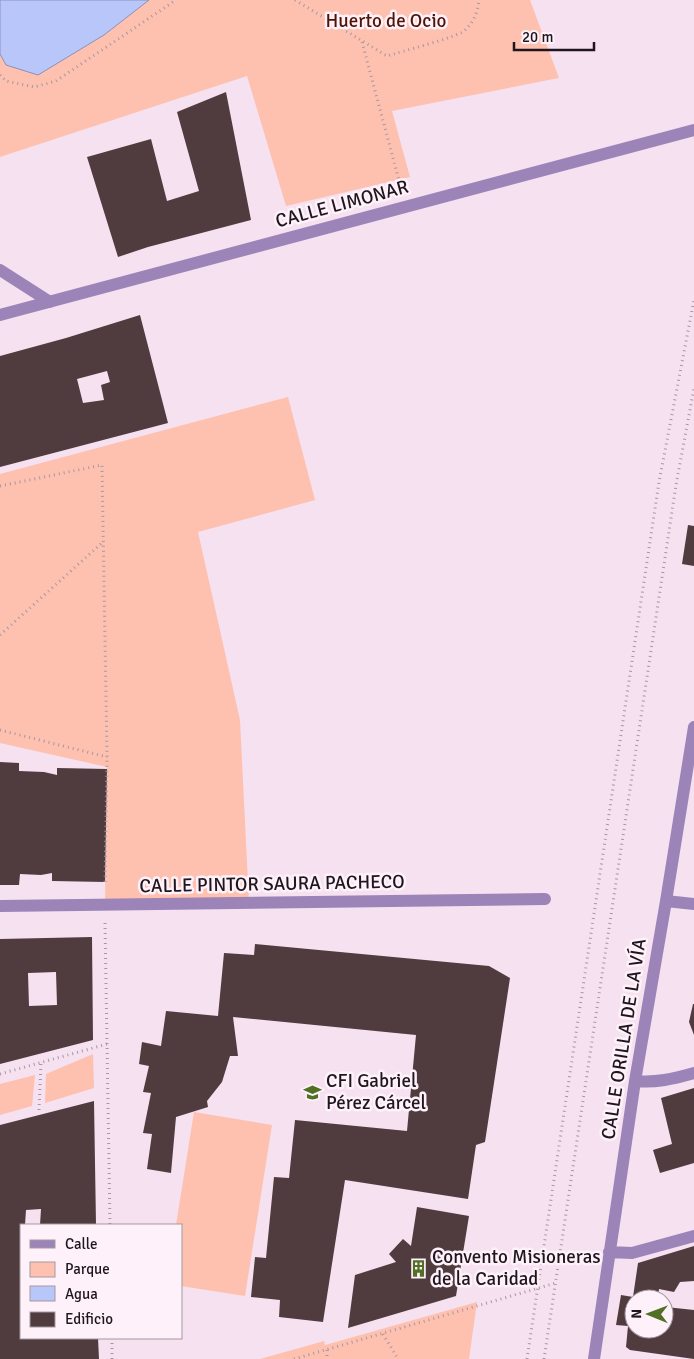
<svg xmlns="http://www.w3.org/2000/svg" width="694" height="1359" viewBox="0 0 694 1359" font-family="Signika,sans-serif">
  <rect width="100%" height="100%" fill="#f6e1f0"/>
  <path fill="#fec1af" d="M0,0H530L559,78L392,111L410,177L286,206L247,76L0,157Z
    M288,397L315,500L198,532L240,720L249,903L105,905L107,767L0,743V474Z
    M93,1054L94,1088L45,1103L46,1074Z
    M35,1075L32,1106L0,1115V1084Z
    M194,1112L272,1125L245,1296L181,1286V1225H176Z
    M477,1302L469,1359H260L324,1341L325,1345Z"/>
  <path fill="#b9c6fa" stroke="#8a91b7" d="M0,0H149L104,35L38,75L6,65L0,54Z"/>
  <path fill="#503b3f" fill-rule="evenodd" d="M226,92L251,220L148,247L118,257L87,157L151,139L167,201L199,191L177,112Z
    M140,315L168,423L0,467V356L66,338ZM107,371L110,382L101,385L104,400L83,403L77,379Z
    M688,525L694,526V566L682,564Z
    M0,762L19,763V771L44,772L57,775V768L107,769L105,882L52,881V873L41,875L20,874L19,885H0Z
    M92,937L93,1040L0,1064V939ZM56,972L57,1005L29,1006L28,973Z
    M255,944L489,966L510,978L485,1142L476,1145L468,1199L345,1180L323,1322L279,1317L280,1300L251,1297L255,1257L266,1258L274,1177L289,1178L295,1120L407,1131L416,1035L233,1017L238,1056H230L222,1082L207,1101L208,1107L176,1117L171,1173L147,1169L152,1134L143,1133L151,1093L143,1092L149,1066L139,1064L142,1042L161,1046L166,1011L218,1016L224,953L254,955Z
    M693,1004H694V1035L689,1022Z
    M694,1088V1163L660,1173L653,1150L672,1144L661,1098Z
    M94,1101L96,1225H40L41,1209L26,1210L25,1225H21V1338H98L99,1359H0V1125Z
    M417,1207L469,1216L456,1296L348,1328L355,1275L396,1262L389,1254L403,1239L411,1246Z
    M694,1246V1281L680,1282L674,1292L659,1289L658,1299H634V1329H664V1301L668,1302L666,1307L694,1310V1359L630,1350L626,1347L628,1326L616,1325L621,1295L633,1297L638,1263Z"/>
  <g fill="none" stroke-linecap="round" stroke-linejoin="round">
    <path stroke="#a797a3" stroke-width="3" stroke-dasharray="1 4" stroke-linecap="butt" d="M295,0L387,56C400,52 457,37 464,31C473,23 478,12 479,0
      M362,42L401,188
      M0,75L6,81L34,87L56,81L176,0
      M0,486L102,465L107,757L105,885
      M0,635L103,542
      M0,730L107,757
      M105,923L110,1225
      M0,1074L107,1044
      M39,1110L41,1063
      M383,1334L398,1359
      M112,1338V1359
      M327,1350V1359
      M294,1359L556,1283
      M527,1359L659,482L694,300
      M544,1359L676,485L694,388"/>
    <path stroke="#9c84b9" stroke-width="12" d="M0,270L50,302
      M0,315L694,130
      M666,901L694,904
      M0,906L545,899
      M635,1081C656,1083 673,1079 694,1073
      M609,1252L632,1253L694,1236
      M594,1359L635,1081L666,901L694,727"/>
  </g>
  <defs>
    <symbol id="school-bare" viewBox="-9 -9 18 18"><path d="M0-5L7-2L0 1L-7-2ZM-4 1L0 2.5L4 1V4Q0 6-4 4Z" fill="#517025" stroke="#fef1fa" stroke-width="2.5" paint-order="stroke"/></symbol>
    <symbol id="building-bare" viewBox="-9 -9 18 18"><path d="M-4-6H4V6H1V3H-1V6H-4ZM-2.5-4.3h1.7v1.8h-1.7ZM.8-4.3h1.7v1.8H.8ZM-2.5-1h1.7V.8h-1.7ZM.8-1h1.7V.8H.8Z" fill="#517025" stroke="#fef1fa" stroke-width="2.5" paint-order="stroke"/></symbol>
  </defs>
  <g fill-rule="evenodd">
    <use href="#school-bare" x="300" y="1080" width="25" height="25"/>
    <use href="#building-bare" x="406" y="1256" width="25" height="25"/>
  </g>
  <g text-anchor="middle" dominant-baseline="central" stroke-width="5" stroke-linejoin="round" paint-order="stroke">
    <g font-size="19" fill="#4f1402" stroke="#fef1fa">
      <text x="386" y="21">Huerto de Ocio</text>
    </g>
    <g font-size="19" fill="#1e161c" stroke="#fef1fa">
      <text transform="translate(342 204) rotate(-15)">CALLE LIMONAR</text>
      <text transform="translate(272 884) rotate(-1)">CALLE PINTOR SAURA PACHECO</text>
      <text transform="translate(624 1039) rotate(-81)">CALLE ORILLA DE LA VÍA</text>
    </g>
    <g font-size="19" fill="#1e161c" stroke="#fef1fa" text-anchor="start">
      <text x="326" y="1081">CFI Gabriel<tspan x="326" dy="22">Pérez Cárcel</tspan></text>
      <text x="432" y="1257">Convento Misioneras<tspan x="432" dy="22">de la Caridad</tspan></text>
    </g>
  </g>
  <rect x="20" y="1224" width="162" height="115" fill="#fef1fa" stroke="#a499a1"/>
  <rect x="30" y="1240" width="25" height="8" fill="#9c84b9" stroke="#a499a1"/>
  <text x="65" y="1249" font-size="15" fill="#1e161c">Calle</text>
  <rect x="30" y="1262" width="25" height="15" fill="#fec1af" stroke="#a499a1"/>
  <text x="65" y="1274" font-size="15" fill="#1e161c">Parque</text>
  <rect x="30" y="1286" width="25" height="15" fill="#b9c6fa" stroke="#a499a1"/>
  <text x="65" y="1299" font-size="15" fill="#1e161c">Agua</text>
  <rect x="30" y="1312" width="25" height="15" fill="#503b3f" stroke="#a499a1"/>
  <text x="65" y="1324" font-size="15" fill="#1e161c">Edificio</text>
  <g transform="translate(649 1314) rotate(271)"><circle r="24" fill="#fef1fa" stroke="#a499a1"/>
  <path d="M0-4L9 19L0 12L-9 19Z" fill="#517025"/>
  <text y="-8" font-size="14" font-weight="bold" text-anchor="middle" fill="#1e161c">N</text>
  </g>
  <path d="M514 42v8h80v-8" fill="none" stroke="#1e161c" stroke-width="2.5"/>
  <text x="522" y="42" font-size="15" fill="#1e161c" stroke="#fef1fa" stroke-width="4" paint-order="stroke">20 m</text>
</svg>
